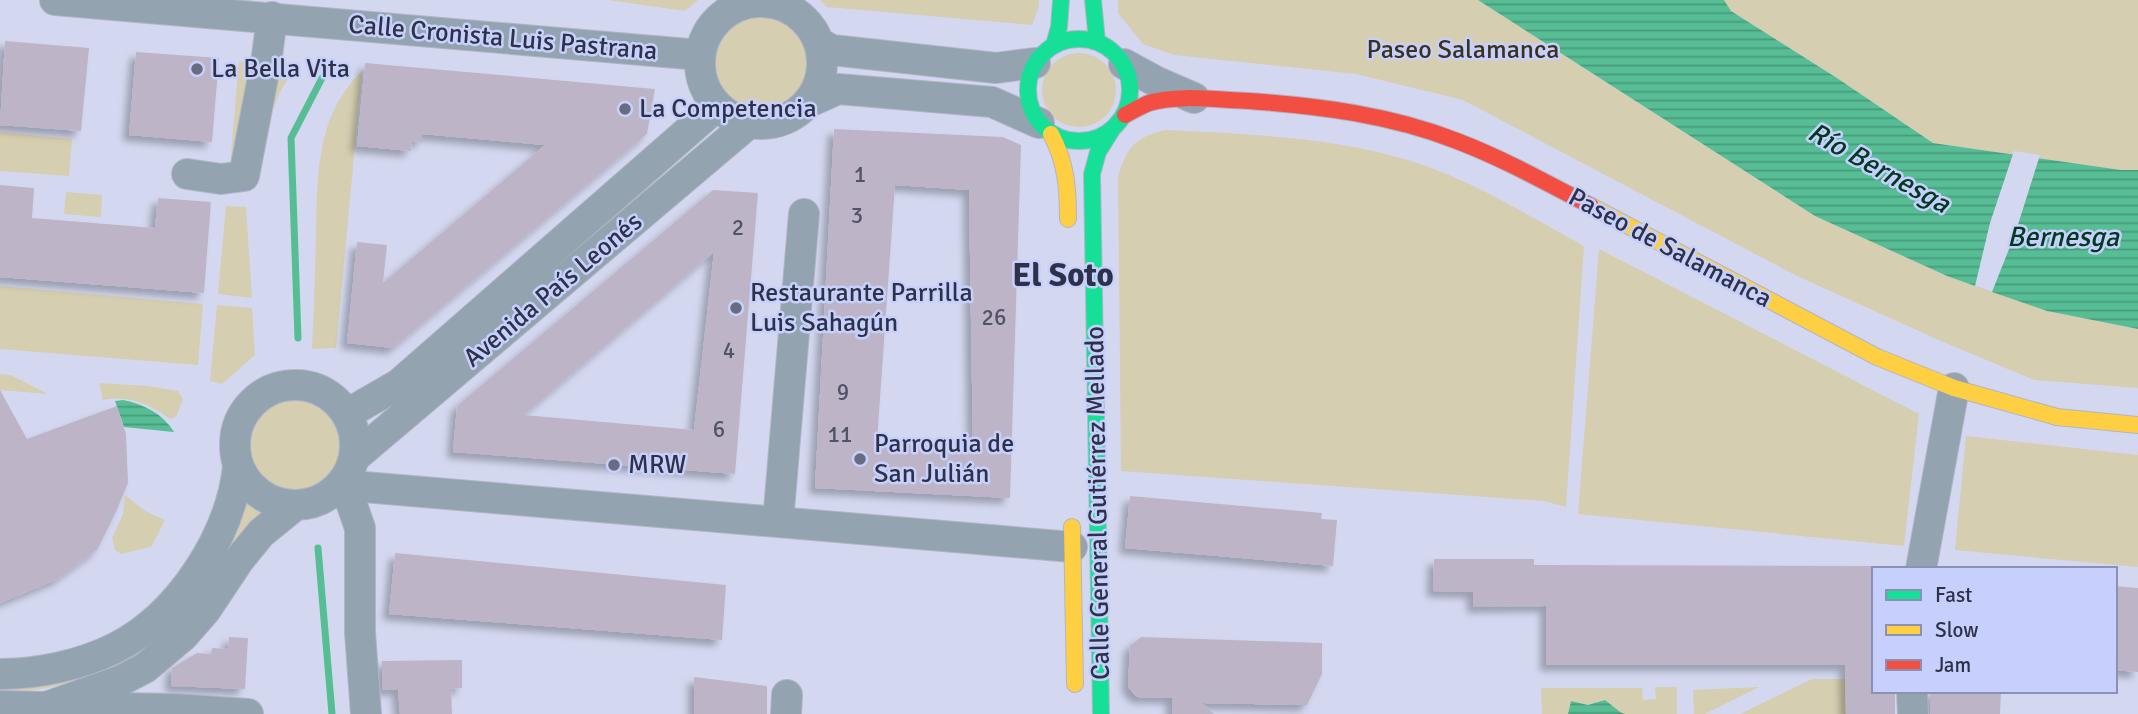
<svg xmlns="http://www.w3.org/2000/svg" width="2138" height="714" viewBox="0 0 2138 714" font-family="Signika,sans-serif">
  <defs>
    <pattern id="water-rules" width="6" height="5" patternUnits="userSpaceOnUse" patternTransform="scale(1.75)"><rect width="6" height="5" fill="#56bd94"/><path d="M0 2.5h6" fill="none" stroke="#489a7b"/></pattern>
    <filter id="shadow"><feDropShadow dx="-6" dy="6" stdDeviation="3.5" flood-color="#0004"/></filter>
  </defs>
  <rect width="100%" height="100%" fill="#d3d8f0"/>
  <path fill="#d5ceb1" d="M608,0H698L685,11Z
    M820,0H1039V6L1032,25L827,7Z
    M1118,0H1478L1815,216L1947,276L1992,292L2047,311L2138,329V388L2034,380L1941,341L1797,276L1463,100L1356,74L1174,55L1143,44L1118,13Z
    M1724,0H2138V170H2121L1933,143L1837,78L1731,11Z
    M712 63a49 49 0 1 1 98 0a49 49 0 1 1-98 0Z
    M1042 90a37 37 0 1 1 74 0a37 37 0 1 1-74 0Z
    M239,61L256,62L235,164L230,166Z
    M279,62L298,63L281,90L267,125Z
    M362,71L336,348L312,349C314,311 315,273 316,236C318,174 315,117 362,71Z
    M1165,130C1247,134 1339,137 1417,163C1477,183 1529,216 1584,246L1566,507L1544,501L1121,471L1118,176C1128,146 1134,138 1165,130Z
    M0,132L72,139L69,176L0,171Z
    M66,192L102,195L101,217L64,214Z
    M226,206L246,207L252,298L218,294Z
    M1599,249L1919,414L1904,546L1578,514Z
    M0,286L203,304L198,365L0,349Z
    M217,305L252,308L255,355L222,384L210,381Z
    M0,374L11,375L48,394L0,390Z
    M99,383L147,386L178,391L183,399L176,417L170,419C149,404 130,395 103,400Z
    M247 445a49 49 0 1 1 98 0a49 49 0 1 1-98 0Z
    M1966,436L2138,455V567L1955,550Z
    M125,495L145,511L165,520L151,547L121,554L115,550L112,538L123,514Z
    M242,498L267,513L232,548L226,545Z
    M222,563C207,582 193,605 176,623C131,670 64,691 0,693V687L30,686Z
    M1812,679H1846V714H1740Z
    M1655,687H1677V714H1625L1620,713L1605,700L1588,705L1571,701L1568,714H1542L1541,688H1642L1643,700L1656,699Z
    M1759,687L1705,714H1694L1693,690Z"/>
  <path fill="url(#water-rules)" d="M1478,0H1724L1731,11L1837,78L1933,143L2121,170H2138V329L2047,311L1992,292L1947,276L1815,216Z
    M123,400C144,404 163,414 174,432L124,427L115,401Z
    M1605,700L1620,712L1625,714H1568L1571,701L1588,705Z"/>
  <path fill="#d3d8f0" d="M2014,151L2040,155L2015,234L1992,292L1975,286L1990,223Z"/>
  <g fill="none" stroke-linecap="round" stroke-linejoin="round">
    <path stroke="#56bd94" stroke-width="7" d="M298,338L291,138L322,78
      M318,548L332,714"/>
  </g>
  <path fill="#bdb5c7" fill-rule="evenodd" filter="url(#shadow)" d="M5,41L89,48L81,131L0,125Z
    M136,52L219,58L212,142L129,135Z
    M365,63L655,89L647,134L393,348L347,343L357,242L387,245L383,283L545,145L422,134V142L412,141L411,151L357,146Z
    M834,129L1003,137L1021,145L1010,498L815,488ZM895,185L969,190L973,449L877,441Z
    M0,185L34,188L32,218L155,228L158,198L211,202L204,293L0,277Z
    M713,190L758,193L735,474L453,452L457,406ZM714,252L694,430L524,415Z
    M0,390L27,439L117,406L126,434L128,483L115,514L97,550L58,579L0,603Z
    M1130,496L1322,513L1321,519L1337,520L1333,566L1125,548Z
    M395,553L726,585L722,640L389,614Z
    M1434,559H1534V565L1874,566V691H1895V714H1846L1845,665H1546V606L1473,607V592L1433,591Z
    M2115,586L2138,588V672L2115,670Z
    M229,637L248,638L245,689L171,686L172,668L197,653L211,654L212,648L228,649Z
    M1141,637L1322,643V674L1307,705L1202,703L1214,714H1172V698L1137,697L1128,687L1130,646Z
    M462,660V688L451,689L452,714H400L398,689L382,690V661Z
    M694,677L767,686V714H694Z
    M1930,691H2001L2000,714H1930Z"/>
  <g fill="none" stroke-linecap="round" stroke-linejoin="round">
    <defs>
      <path id="street" d="M55,0L700,55
        M700 63a61 61 0 1 1 122 0a61 61 0 1 1-122 0Z
        M819,43L832,50L996,68L1035,63
        M1124,64L1157,82L1194,98
        M807,103L838,89L992,102L1039,123
        M187,174L221,179L244,176L267,56L272,17
        M235 445a60 60 0 1 1 120 0a60 60 0 1 1-120 0Z
        M347,414L399,384L717,106
        M356,456L749,123
        M344,482L364,487L1072,547
        M344,482L360,528V632L366,714
        M778,522L804,214
        M1921,569L1954,388
        M0,674C38,674 81,665 115,648C179,616 230,537 238,467
        M1912,691L1913,714
        M0,706L46,707L120,681L145,668L183,636L205,611L239,560L261,533L293,507
        M67,707L175,709L248,714
        M786,714L787,695"/>
      <path id="fast" d="M1093,0L1097,41
        M1028 90a51 51 0 1 1 102 0a51 51 0 1 1-102 0Z
        M1054,45L1059,27L1061,0
        M1101,714L1092,174L1098,152L1113,128"/>
      <path id="slow" d="M1051,134C1066,162 1068,188 1068,219
        M1591,206L1877,357L1954,388L2057,417L2138,425
        M1072,527L1075,684"/>
      <path id="jam" d="M1125,115C1133,111 1141,106 1149,103C1178,94 1219,100 1249,101C1320,106 1391,115 1457,141C1504,159 1547,183 1591,206"/>
    </defs>
    <use href="#street" stroke="#b1b5c9" stroke-width="32"/>
    <use href="#fast" stroke="#b1b5c9" stroke-width="18"/>
    <use href="#slow" stroke="#b1b5c9" stroke-width="18"/>
    <use href="#jam" stroke="#b1b5c9" stroke-width="18"/>
    <use href="#street" stroke="#93a3af" stroke-width="30"/>
    <use href="#fast" stroke="#16e098" stroke-width="16"/>
    <use href="#slow" stroke="#ffcf43" stroke-width="16"/>
    <use href="#jam" stroke="#f24e42" stroke-width="16"/>
  </g>
  <g fill="#686c83" stroke="#c7d0fc" stroke-width="2.5">
    <circle cx="197" cy="69" r="7"/>
    <circle cx="625" cy="109" r="7"/>
    <circle cx="736" cy="308" r="7"/>
    <circle cx="860" cy="459" r="7"/>
    <circle cx="614" cy="465" r="7"/>
  </g>
  <g text-anchor="middle" dominant-baseline="central" stroke-width="5" stroke-linejoin="round" paint-order="stroke">
    <g font-size="23" fill="#525368">
      <text x="860" y="174">1</text>
      <text x="857" y="215">3</text>
      <text x="738" y="227">2</text>
      <text x="994" y="317">26</text>
      <text x="729" y="350">4</text>
      <text x="843" y="392">9</text>
      <text x="719" y="429">6</text>
      <text x="840" y="434">11</text>
    </g>
    <g font-size="26" fill="#2e3248" stroke="#c7d0fc">
      <text transform="translate(503 38) rotate(5)">Calle Cronista Luis Pastrana</text>
      <text transform="translate(1670 248) rotate(28)">Paseo de Salamanca</text>
      <text transform="translate(553 290) rotate(-40)">Avenida País Leonés</text>
      <text transform="translate(1098 503) rotate(-91)">Calle General Gutiérrez Mellado</text>
    </g>
    <g font-size="26" fill="#39331d" stroke="#c7d0fc">
      <text x="1463" y="50">Paseo Salamanca</text>
    </g>
    <g font-size="26" fill="#2e3248" stroke="#c7d0fc" text-anchor="start">
      <text x="211" y="69">La Bella Vita</text>
      <text x="639" y="109">La Competencia</text>
      <text x="750" y="293">Restaurante Parrilla<tspan x="750" dy="30">Luis Sahagún</tspan></text>
      <text x="874" y="444">Parroquia de<tspan x="874" dy="30">San Julián</tspan></text>
      <text x="628" y="465">MRW</text>
    </g>
    <g font-size="28" font-style="italic" fill="#013a20" stroke="#c7d0fc">
      <text transform="translate(1879 168) rotate(29)">Río Bernesga</text>
      <text x="2063" y="237">Bernesga</text>
    </g>
    <g font-size="33" font-weight="bold" fill="#2e3248" stroke="#c7d0fc">
      <text x="1063" y="275">El Soto</text>
    </g>
  </g>
  <rect x="1872" y="567" width="245" height="126" fill="#c7d0fc" stroke="#8a91b4" stroke-width="2"/>
  <rect x="1886" y="590" width="35" height="10" fill="#16e098" stroke="#8a91b4" stroke-width="2"/>
  <text x="1935" y="602" font-size="21" fill="#2e3248">Fast</text>
  <rect x="1886" y="625" width="35" height="10" fill="#ffcf43" stroke="#8a91b4" stroke-width="2"/>
  <text x="1935" y="637" font-size="21" fill="#2e3248">Slow</text>
  <rect x="1886" y="660" width="35" height="10" fill="#f24e42" stroke="#8a91b4" stroke-width="2"/>
  <text x="1935" y="672" font-size="21" fill="#2e3248">Jam</text>
</svg>
